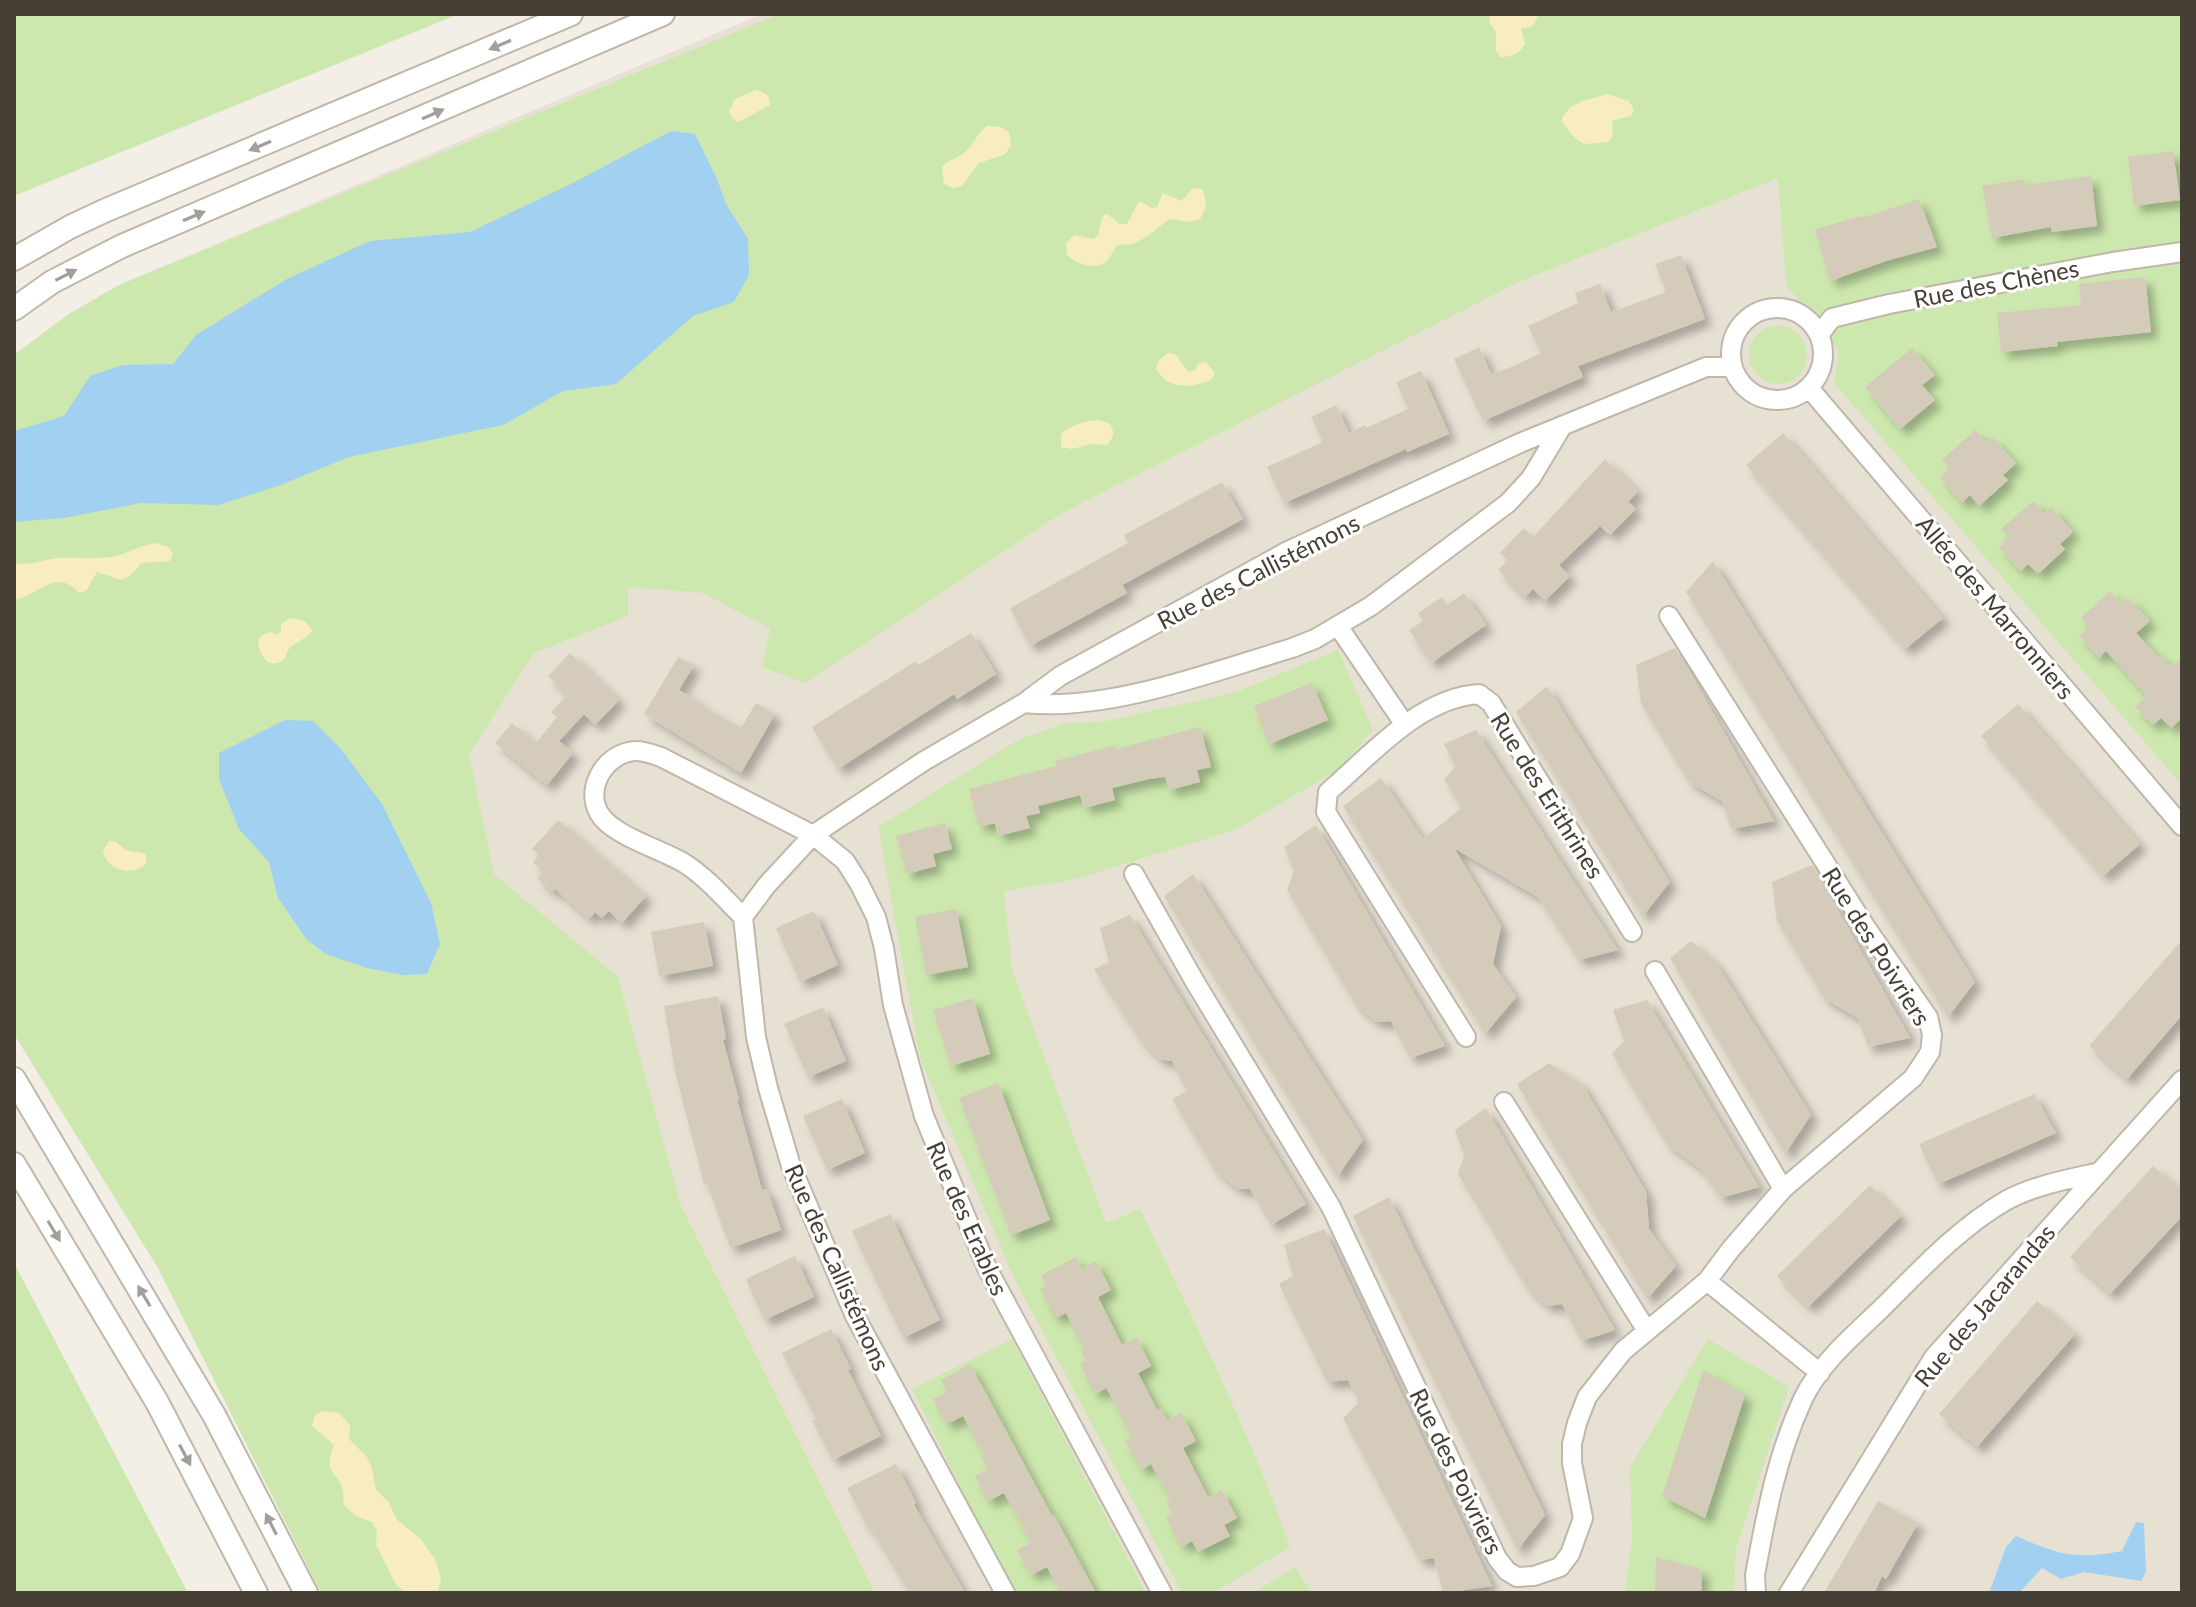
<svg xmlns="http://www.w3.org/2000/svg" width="2196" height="1607" viewBox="0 0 2196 1607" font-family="Lato,sans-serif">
  <defs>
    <filter id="shadow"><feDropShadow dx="7" dy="7" stdDeviation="4" flood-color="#0004"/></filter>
  </defs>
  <rect width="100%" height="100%" fill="#f3efe6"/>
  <path fill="#e7e1d4" d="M762,14H2182V1593H321L158,1268L14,1034V355L69,314L119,285Z"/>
  <path fill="#cde8ae" d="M14,14H459L14,196Z
    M780,14H2182V785L1834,383L1839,351L1786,285L1778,178L1521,281L1064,512L805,683L762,667L770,629L703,593L628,587V616L534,653L469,754L494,874L618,977L681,1206L875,1593H321L158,1268L14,1034V355L69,314L119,285Z
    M1749 355a29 29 0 1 1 58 0a29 29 0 1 1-58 0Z
    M1338,650L1373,730L1338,770L1235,830L1072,880L1004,891L1012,970L1106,1223L1140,1209C1194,1321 1249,1430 1290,1547L1213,1593H1182L1014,1278L920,1058L878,827L1018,740L1064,723L1107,721L1236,692Z
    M14,1263L188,1593H14Z
    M1012,1339L1146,1593H1013L912,1389Z
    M1708,1339L1789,1387L1736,1549L1734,1593H1625L1632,1538L1630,1467Z
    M1295,1567L1312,1593H1253Z"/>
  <path fill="#f8edc1" d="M1491,14H1539L1532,27L1521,28L1525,44C1519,54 1511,57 1500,57L1496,50V32L1489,22Z
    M756,90C765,92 770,95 770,105L738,122L733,119L729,112L735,99Z
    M1607,94L1629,101L1634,110L1631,116L1612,121L1613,136L1608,142L1584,144L1574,137L1561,121C1569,101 1589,100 1607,94Z
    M987,126L1001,127L1009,132L1011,144L1006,154L979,163L962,186L953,188L944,184L942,167C949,159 957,159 965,152C974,145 976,134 987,126Z
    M1193,188L1202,189C1208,201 1207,208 1200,219L1190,222L1170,219C1159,226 1145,240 1132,244C1131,245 1121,244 1119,245C1113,248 1112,255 1108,260C1096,272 1077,264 1067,255L1066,243L1074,235L1093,239L1098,236L1102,217L1107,214L1120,224H1127L1139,201L1152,208L1157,207L1163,193L1182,201Z
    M1168,353L1175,354L1188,372L1195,370L1199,363L1206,362L1215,373L1212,379C1193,388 1167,391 1156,368L1159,360Z
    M1100,420L1110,424C1115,433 1114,438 1107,445L1091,444L1072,449L1061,447V434C1073,424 1084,421 1100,420Z
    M156,543L168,547L173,554L170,561L141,563C123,588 120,578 97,572L86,591L79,593C55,567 41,595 14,600V563C30,566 41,560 57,558C75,557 103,560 120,555C134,550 139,546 156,543Z
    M290,618C301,619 307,620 312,631C303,643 287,642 285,659C269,671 260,657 258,641L262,635L271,632L277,635L281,631V624Z
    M109,841L116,842L126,850L146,854V864C131,877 107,870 103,851Z
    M323,1411L339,1413L350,1425L349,1439L367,1457L372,1469L376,1490L388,1501L397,1520L421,1539L436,1561L441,1579L437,1593H407L396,1585L376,1545L377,1531L372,1522L356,1516L343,1504C348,1471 319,1481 334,1445L312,1426L315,1415Z"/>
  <path fill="#a1d0f1" d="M671,131L695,134L717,179L726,204L748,239L749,275L734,302L693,316L616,384L563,391L503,425L349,457L278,486L218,505L141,503L64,518L14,522V431L64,416L90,376L123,365L173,364L196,335L287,279L370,241L470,232L573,183Z
    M285,720L313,721L341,749L382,804L431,903L440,944L427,974L403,975L367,968L326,954L307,940L278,898L269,862L239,829L219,779V753Z
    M2136,1522L2144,1523L2146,1572L2141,1581L2084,1572L2061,1579L2042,1568L2019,1593H1989L2006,1547L2016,1536C2060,1555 2074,1560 2122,1551Z"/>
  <path fill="#d5cbbb" filter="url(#shadow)" d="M2173,151L2180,200L2134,206L2128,157Z
    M2091,176L2097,226L2052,232L2051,227L1992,238L1982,186L2023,179L2024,185Z
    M1919,199L1937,247L1886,261L1830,281L1815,229L1861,216L1862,218Z
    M1681,255L1705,319L1578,366L1583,377L1483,421L1454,359L1479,347L1491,374L1509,368L1541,353L1528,326L1578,303L1575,293L1600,284L1611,312L1628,306L1666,292L1655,264Z
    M2145,277L2151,332L2057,342L2058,346L2001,352L1997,313L2081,305L2079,284Z
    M1912,348L1935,375L1922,385L1935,400L1900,429L1865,387Z
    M1421,371L1449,434L1407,452L1406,449L1284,503L1267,467L1323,442L1311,417L1336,405L1349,433L1365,425L1366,428L1408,409L1396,382Z
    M1975,430L1986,443L1992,437L2016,463L2003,475L2008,480L1979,506L1970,495L1962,503L1940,478L1950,468L1942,460Z
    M1783,433L1943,618L1905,649L1746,465Z
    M1605,459L1638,491L1628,502L1636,509L1610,535L1600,526L1559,565L1570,576L1545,601L1533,589L1525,597L1498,570L1508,560L1500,553L1524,528L1533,537Z
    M1222,482L1243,519L1122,585L1127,593L1030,646L1010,608L1128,543L1124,535Z
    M2033,501L2044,513L2051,507L2073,532L2060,544L2065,549L2038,574L2028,564L2021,571L1999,547L2009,538L2001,529Z
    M1713,561L1975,982L1948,1017L1686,592Z
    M2110,591L2121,603L2128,598L2150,621L2136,633L2158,657L2160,655L2172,667L2182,658V718L2171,728L2161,718L2153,725L2135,707L2147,696L2106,651L2099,658L2079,636L2089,627L2081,618Z
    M1464,593L1486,625L1431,663L1409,630L1423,621L1418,613L1442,597L1447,605Z
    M971,633L996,674L957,699L954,694L838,769L812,727L916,661L918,665Z
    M1675,648L1690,672L1774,821L1731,829L1722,801L1689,782L1641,703L1636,665Z
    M570,653L619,700L595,725L584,714L559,741L573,753L547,785L495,743L512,723L536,743L557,717L551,712L568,695L548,676Z
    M678,657L694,665L679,690L701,703L700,705L741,728L756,703L775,714L741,773L644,714Z
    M1312,683L1328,720L1269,744L1254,706Z
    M1547,686L1670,882L1643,916L1516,712Z
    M2018,704L2140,844L2103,876L1981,736Z
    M1200,727L1211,767L1197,770L1200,782L1169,790L1165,777L1149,779L1112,788L1115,800L1084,808L1080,795L1038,806L1040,813L1026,816L1030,828L998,836L995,823L979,827L969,789L1056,766L1055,761L1116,745V749Z
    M1476,730L1618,950L1579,960L1538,897L1454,848L1501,926L1493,964L1516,997L1485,1034L1343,806L1381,778L1423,839L1461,808L1444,779L1455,767L1444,744Z
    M558,820L646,896L622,923L609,911L602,918L595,912L589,919L555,889L552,892L537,878L543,871L533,862L539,855L532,849Z
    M945,823L952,849L933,854L936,866L907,874L896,836Z
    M1316,825L1445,1046L1410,1058L1391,1021L1376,1022L1356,1005L1287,890L1294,871L1284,847Z
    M1812,865L1816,871L1910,1038L1868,1047L1858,1018L1825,999L1777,921L1772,882Z
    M1193,874L1363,1140L1337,1177L1164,896Z
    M956,909L968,967L926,975L915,917Z
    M814,911L838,965L800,982L776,928Z
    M1130,915L1306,1204L1271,1225L1250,1189H1238L1215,1170L1172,1099L1187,1091L1172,1061L1159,1059L1140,1040L1094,969L1109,962L1100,928Z
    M704,922L713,966L659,976L651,932Z
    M2182,940V1015L2127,1079L2089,1046Z
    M1691,941L1716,963L1811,1115L1785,1154L1670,958Z
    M718,996L726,1039L723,1040L739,1100H737L762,1190L767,1189L781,1230L730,1248L707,1183L704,1184L675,1071L664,1006Z
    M973,998L990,1054L951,1066L933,1010Z
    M1647,1000L1759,1187L1721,1198L1701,1169L1667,1144L1612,1054L1624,1041L1613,1010Z
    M823,1007L846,1061L808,1077L784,1024Z
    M1549,1063L1582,1084L1646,1192L1649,1229L1676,1266L1647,1299L1517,1084Z
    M998,1083L1050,1220L1011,1235L959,1098Z
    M2034,1094L2056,1133L1938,1184L1919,1144Z
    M842,1099L865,1153L827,1170L803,1116Z
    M1486,1108L1615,1330L1581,1341L1562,1304L1547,1306L1527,1288L1458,1174L1464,1155L1455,1130Z
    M2153,1166L2182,1192V1216L2110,1294L2070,1257Z
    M1870,1185L1901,1216L1808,1307L1777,1276Z
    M1389,1197L1545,1515L1517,1550L1353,1216Z
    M890,1214L940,1320L903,1338L852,1231Z
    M1324,1229L1492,1586L1443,1593L1434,1558L1419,1560L1343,1418L1359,1402L1348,1380L1327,1382L1279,1284L1293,1276L1284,1245Z
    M795,1256L814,1297L764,1320L746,1279Z
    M1076,1257L1082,1269L1096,1261L1111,1290L1098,1297L1122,1345L1136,1337L1151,1366L1138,1373L1157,1410L1161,1408L1167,1420L1181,1413L1196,1441L1183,1448L1195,1472L1208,1497L1222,1490L1237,1518L1224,1525L1230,1536L1198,1552L1192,1541L1181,1547L1166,1517L1172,1514L1167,1503L1171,1501L1151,1464L1141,1470L1125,1440L1132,1437L1113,1399L1106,1388L1095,1394L1080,1364L1086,1361L1081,1350L1084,1349L1066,1313L1055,1318L1040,1289L1046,1286L1041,1275Z
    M2037,1301L2075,1334L1977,1447L1939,1414Z
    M831,1329L851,1369L848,1370L881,1436L833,1460L812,1421L816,1419L782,1353Z
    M970,1364L1052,1516L1054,1515L1096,1593H1061L1047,1567L1031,1575L1017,1550L1031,1543L1012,1507L1004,1493L988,1501L975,1476L988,1469L982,1457L984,1455L963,1416L947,1424L933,1399L947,1392L941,1380Z
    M1703,1370L1745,1395L1705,1518L1662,1496Z
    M896,1464L916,1503L914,1505L965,1593H909L870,1527L868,1528L847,1488Z
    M1878,1501L1918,1523L1886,1579L1882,1576L1874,1593H1824Z
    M1656,1557L1702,1570L1701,1593H1655Z"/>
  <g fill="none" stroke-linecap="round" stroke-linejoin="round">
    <defs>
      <path id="minor" d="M1731 354a46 46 0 1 1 92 0a46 46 0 1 1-92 0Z
        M1819,335L1832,318L1889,304L2113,262L2182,252
        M1809,388L2182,826
        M1338,626L1405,725
        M1024,703C1108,712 1212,672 1292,648L1315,639L1371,606L1508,503L1531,478L1561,428
        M1134,874L1195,982L1331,1207L1497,1558L1507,1571L1517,1577L1534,1576L1560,1567L1570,1554L1583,1518L1572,1463V1444L1577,1423L1587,1397L1623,1351L1707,1281L1731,1249L1783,1189L1913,1078L1930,1052L1932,1035L1928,1017L1865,926L1669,616
        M743,917C724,898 706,877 684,863C661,849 612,836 599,813C584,787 607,751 637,751C645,751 654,755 661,757L813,835L845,861L859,883L876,917L884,948L893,1005L924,1116L987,1268L1162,1593
        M1655,971L1783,1189
        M1466,1037L1326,812L1328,792C1371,755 1419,698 1479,694L1491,703L1632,932
        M1504,1102L1647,1331
        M1707,1281L1820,1373
        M1005,1593L855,1316L791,1166L768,1088L756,1037L743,917L766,886L813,835L924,761L1024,703L1060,676L1286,552L1520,443L1706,367H1733
        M1756,1593L1755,1575C1766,1514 1777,1455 1803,1399C1820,1363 1855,1334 1883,1307C1921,1269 1960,1227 2007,1200C2035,1185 2069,1179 2100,1172
        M1789,1593L1934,1357L2182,1080"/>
      <path id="tertiary" d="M14,259L70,227L104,211L571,14
        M14,309L52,282L122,246L663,14
        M14,1079L214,1415L306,1593
        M14,1164L157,1402L256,1593"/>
    </defs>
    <use href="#minor" stroke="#bfb7a8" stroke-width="22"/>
    <use href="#tertiary" stroke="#bfb7a8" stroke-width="26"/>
    <use href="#minor" stroke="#fff" stroke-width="18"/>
    <use href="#tertiary" stroke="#fff" stroke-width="22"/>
  </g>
  <defs><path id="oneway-solid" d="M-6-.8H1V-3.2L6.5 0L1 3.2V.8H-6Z" transform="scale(2)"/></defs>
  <g fill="#a29f9a">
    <use href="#oneway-solid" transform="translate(500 45) rotate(157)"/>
    <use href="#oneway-solid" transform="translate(433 114) rotate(-24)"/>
    <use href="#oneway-solid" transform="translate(260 146) rotate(157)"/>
    <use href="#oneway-solid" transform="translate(194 216) rotate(-23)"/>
    <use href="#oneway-solid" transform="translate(66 275) rotate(-27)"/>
    <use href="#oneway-solid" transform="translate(54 1231) rotate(59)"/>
    <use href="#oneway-solid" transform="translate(144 1296) rotate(-121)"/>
    <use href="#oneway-solid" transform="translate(185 1455) rotate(62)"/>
    <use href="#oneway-solid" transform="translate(271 1524) rotate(-117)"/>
  </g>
  <g text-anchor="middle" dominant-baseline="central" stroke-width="6" stroke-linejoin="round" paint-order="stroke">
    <g font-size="24" fill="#463f35" stroke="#fff">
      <text transform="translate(1996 283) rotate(-11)">Rue des Chènes</text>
      <text transform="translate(1258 571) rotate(-27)">Rue des Callistémons</text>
      <text transform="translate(1996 607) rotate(50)">Allée des Marronniers</text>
      <text transform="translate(1548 795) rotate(58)">Rue des Erithrines</text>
      <text transform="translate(1877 946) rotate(58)">Rue des Poivriers</text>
      <text transform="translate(968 1218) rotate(66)">Rue des Erables</text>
      <text transform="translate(838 1267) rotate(66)">Rue des Callistémons</text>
      <text transform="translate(1984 1305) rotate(-50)">Rue des Jacarandas</text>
      <text transform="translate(1457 1471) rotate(64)">Rue des Poivriers</text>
    </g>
  </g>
  <rect width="2196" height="1607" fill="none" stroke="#463f35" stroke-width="32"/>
</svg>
